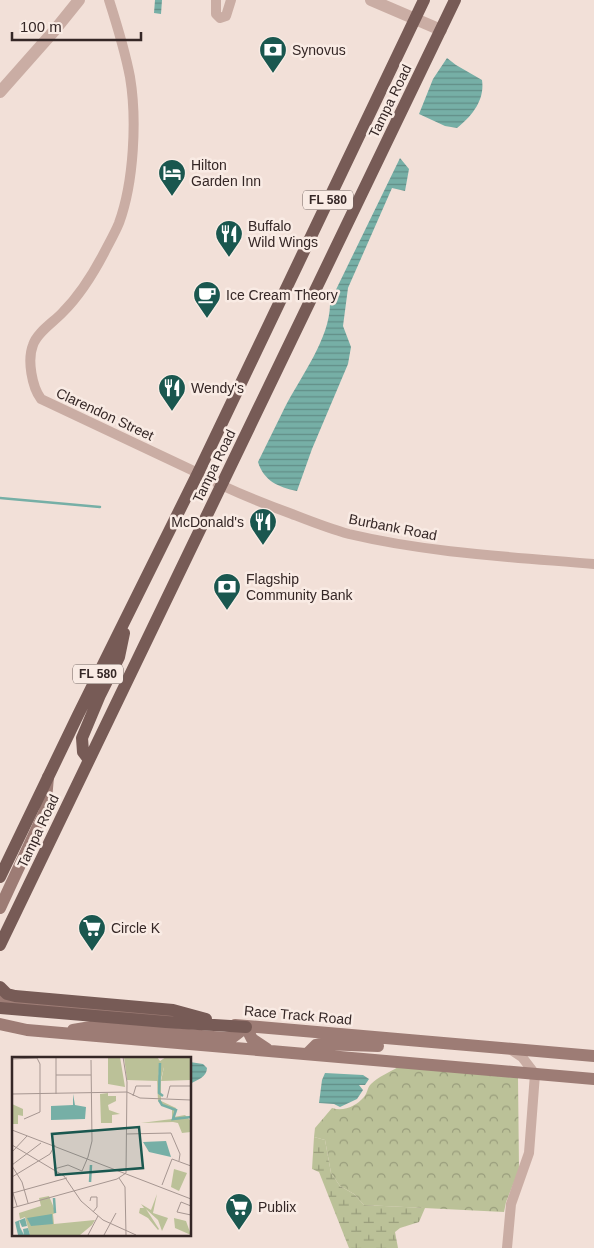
<svg xmlns="http://www.w3.org/2000/svg" width="594" height="1248" viewBox="0 0 594 1248" font-family="Arial,sans-serif">
  <defs>
    <pattern id="forest-crowns" width="20" height="18" patternUnits="userSpaceOnUse" patternTransform="scale(1.25)"><rect width="20" height="18" fill="#bbc198"/><path d="M2 6a3 3 0 1 1 6 0M12 15a3 3 0 1 1 6 0" fill="none" stroke="#999d7c"/></pattern>
    <pattern id="wetland-marsh" width="20" height="14" patternUnits="userSpaceOnUse" patternTransform="scale(1.25)"><rect width="20" height="14" fill="#bbc198"/><path d="M1 5h8M5 5V1M11 12h8M15 12V8" fill="none" stroke="#999d7c"/></pattern>
    <pattern id="water-rules" width="6" height="5" patternUnits="userSpaceOnUse" patternTransform="scale(1.25)"><rect width="6" height="5" fill="#76afa6"/><path d="M0 2.5h6" fill="none" stroke="#628e87"/></pattern>
  </defs>
  <rect width="100%" height="100%" fill="#f2e0d8"/>
  <path fill="url(#forest-crowns)" d="M398,1067L518,1077L519,1170L506,1202L504,1212L364,1205L354,1194L340,1186L331,1173L325,1140L314,1137L315,1128L332,1108C344,1112 356,1106 364,1097C368,1092 367,1088 371,1084C378,1077 390,1072 398,1067Z"/>
  <path fill="url(#wetland-marsh)" d="M314,1137L325,1140L331,1173L340,1186L354,1194L364,1205L425,1208L419,1222L400,1228L395,1232L398,1248H349L319,1172L312,1169Z"/>
  <path fill="url(#water-rules)" d="M155,0H162L161,14L154,13Z
    M447,58L456,65L482,80C485,100 472,116 457,128L445,126L419,114L433,79Z
    M400,158L409,169L405,191L392,188L348,288L343,326L351,347L348,364L312,449L297,491C278,487 264,481 258,462C267,444 276,425 285,407C301,376 331,337 330,302Z
    M190,1062L203,1064L207,1068C207,1077 197,1080 190,1084Z
    M325,1073L363,1075L369,1079L365,1085H359L363,1090L357,1099L340,1107L334,1104L319,1103L322,1080Z"/>
  <g fill="none" stroke-linecap="round" stroke-linejoin="round">
    <path stroke="#76afa6" stroke-width="2.5" d="M0,498L100,507"/>
    <path stroke="#caada4" stroke-width="10" d="M109,0C117,25 125,51 130,77C137,119 134,182 119,223C115,233 109,243 104,253C93,274 80,295 63,312C54,322 37,332 33,345C27,360 32,387 41,399L198,473C228,490 259,502 292,514C310,521 330,529 349,534C429,553 512,557 594,564
      M216,0V14L220,18L226,16L231,0
      M507,1248L511,1204L529,1153L535,1074L522,1057L510,1049"/>
    <path stroke="#caada4" stroke-width="12" d="M371,0L441,30
      M0,92L54,31L79,0"/>
    <path stroke="#9d7c75" stroke-width="12" d="M0,908L45,811L48,777
      M0,1001L184,1017
      M0,1024L27,1030L594,1079
      M235,1025L594,1056
      M246,1027L252,1039L267,1049
      M73,1030L91,1027L225,1038L233,1037L246,1027
      M307,1054L316,1045L322,1044L378,1046"/>
    <path stroke="#775b56" stroke-width="12" d="M89,760L83,752L82,738L100,695L119,657L124,633
      M0,877L78,715L198,473L424,0
      M0,945L455,0
      M0,987L7,994L15,996L173,1010L206,1019
      M0,1008L166,1022L246,1027"/>
  </g>
  <defs>
    <symbol id="bank-pin" viewBox="-11 -11 22 30"><path d="M0 17L-7.5 6A9.5 9.5 0 1 1 7.5 6Z" fill="#1a574f" stroke="#f9ebe4"/><path d="M-6-4H6V4H-6ZM0-2.3a2.3 2.3 0 1 0 0 4.6a2.3 2.3 0 1 0 0-4.6Z" fill="#fff"/></symbol>
    <symbol id="hotel-pin" viewBox="-11 -11 22 30"><path d="M0 17L-7.5 6A9.5 9.5 0 1 1 7.5 6Z" fill="#1a574f" stroke="#f9ebe4"/><path d="M-6-4.5h1.5V1H6V5H4.5V3h-9V5H-6ZM-4 0a1.8 1.8 0 1 1 3.6 0ZM.5 0V-2.5h3Q6-2.5 6 0Z" fill="#fff"/></symbol>
    <symbol id="restaurant-pin" viewBox="-11 -11 22 30"><path d="M0 17L-7.5 6A9.5 9.5 0 1 1 7.5 6Z" fill="#1a574f" stroke="#f9ebe4"/><path d="M-5-6h1v4h1v-4h1v4h1v-4h1v5L-1.5 .5V6h-2V.5L-5-1ZM5-6V6H3V1.5H1.5Q1.5-4 5-6Z" fill="#fff"/></symbol>
    <symbol id="cafe-pin" viewBox="-11 -11 22 30"><path d="M0 17L-7.5 6A9.5 9.5 0 1 1 7.5 6Z" fill="#1a574f" stroke="#f9ebe4"/><path d="M-5.5-4.5H6V0H3Q3 3.5 0 3.5H-2.5Q-5.5 3.5-5.5 0ZM3-3.2v2h1.7v-2ZM-6 4.5H4V6H-6Z" fill="#fff"/></symbol>
    <symbol id="supermarket-pin" viewBox="-11 -11 22 30"><path d="M0 17L-7.5 6A9.5 9.5 0 1 1 7.5 6Z" fill="#1a574f" stroke="#f9ebe4"/><path d="M-6-5.5h2.5l.6 2H6L4.5 2H-2.5L-4.4-4H-6ZM-1.5 3.2a1.3 1.3 0 1 0 .1 0ZM3 3.2a1.3 1.3 0 1 0 .1 0Z" fill="#fff"/></symbol>
  </defs>
  <g fill-rule="evenodd">
    <use href="#bank-pin" x="257" y="34" width="32" height="43"/>
    <use href="#hotel-pin" x="156" y="157" width="32" height="43"/>
    <use href="#restaurant-pin" x="213" y="218" width="32" height="43"/>
    <use href="#cafe-pin" x="191" y="279" width="32" height="43"/>
    <use href="#restaurant-pin" x="156" y="372" width="32" height="43"/>
    <use href="#restaurant-pin" x="247" y="506" width="32" height="43"/>
    <use href="#bank-pin" x="211" y="571" width="32" height="43"/>
    <use href="#supermarket-pin" x="76" y="912" width="32" height="43"/>
    <use href="#supermarket-pin" x="223" y="1191" width="32" height="43"/>
  </g>
  <g text-anchor="middle" dominant-baseline="central" stroke-width="5" stroke-linejoin="round" paint-order="stroke">
    <g fill="#f9ebe4" stroke="#70625f" stroke-width="1">
      <rect x="303" y="190.5" width="50" height="19" rx="4"/>
      <rect x="73" y="664.5" width="50" height="19" rx="4"/>
    </g>
    <g font-size="12" font-weight="bold" fill="#352726">
      <text x="328" y="200">FL 580</text>
      <text x="98" y="674">FL 580</text>
    </g>
    <g font-size="14" fill="#352726" stroke="#f9ebe4" text-anchor="start">
      <text x="292" y="50">Synovus</text>
      <text x="191" y="165">Hilton<tspan x="191" dy="16">Garden Inn</tspan></text>
      <text x="248" y="226">Buffalo<tspan x="248" dy="16">Wild Wings</tspan></text>
      <text x="226" y="295">Ice Cream Theory</text>
      <text x="191" y="388">Wendy's</text>
      <text x="244" y="522" text-anchor="end">McDonald's</text>
      <text x="246" y="579">Flagship<tspan x="246" dy="16">Community Bank</tspan></text>
      <text x="111" y="928">Circle K</text>
      <text x="258" y="1207">Publix</text>
    </g>
    <g font-size="14" fill="#352726" stroke="#f9ebe4">
      <text transform="translate(390 101) rotate(-64)">Tampa Road</text>
      <text transform="translate(105 414) rotate(25)">Clarendon Street</text>
      <text transform="translate(214 466) rotate(-64)">Tampa Road</text>
      <text transform="translate(393 527) rotate(11)">Burbank Road</text>
      <text transform="translate(38 831) rotate(-65)">Tampa Road</text>
      <text transform="translate(298 1015) rotate(5)">Race Track Road</text>
    </g>
  </g>
  <g transform="translate(12 1057)">
    <rect width="179" height="179" fill="#f2e0d8"/>
    <path d="M96,0H108L113,30L96,27ZM112,0H145L148,4L154,0H179V23L149,24L152,10L147,14L146,24L115,23ZM160,62L179,64V75L170,76L166,66L161,65L129,66ZM162,112L175,116L167,134L159,130ZM145,137L141,156L156,161L150,174L146,163L135,153L134,152L147,172L146,173L136,161L127,156L128,151H132L129,147L139,153ZM37,139L44,156L41,157L42,167L83,163L80,168L68,178H18L13,160L8,162L7,156L29,149L27,141ZM162,161L174,164L179,178L163,171Z" fill="#bbc198"/>
    <path d="M150,10H152L149,22V44L164,51L162,60L173,58L179,64H160V53L146,44L145,21ZM96,36V39H104V44L96,48L97,53L108,57L100,58V66H89L88,37ZM0,47L11,52V59L6,58V67H0Z" fill="#bbc198"/>
    <path d="M61,37L63,48L74,50L73,62L39,63V49L61,48ZM154,84L159,100L137,95L131,85ZM40,157L41,167L19,169L15,161ZM13,161L15,169L10,170L7,163L8,170L12,178L11,172L16,171L18,178H6L3,165Z" fill="#76afa6"/>
    <path fill="none" stroke="#76afa6" stroke-width="2.5" d="M148,6L147,36L151,39M147,43L150,48L164,53L161,62L179,60M78,125L79,108M42,141L43,156"/>
    <path fill="none" stroke="#a69691" stroke-width="1" d="M111,0L115,25L114,116M0,2L25,1L28,7V55L12,62M44,18H79M0,37L115,35L128,41L179,43M44,37V0M121,39L124,29H139M155,41L158,29H179M0,73L179,142M114,77L159,76L168,97L167,104M0,88L52,119L69,144L91,163L124,178M0,95L15,79M0,108L29,86M0,109L10,125L16,146M42,112L56,108L70,114L76,100L80,84L79,3M0,120L38,97L43,88M107,121L113,130L114,178M150,128L160,102L179,109M0,133L5,149M1,136L55,121M78,144L79,140H85V150L81,155M179,149L169,145L165,155L179,158M0,151L105,122L114,116M76,178L86,159M92,178L104,156"/>
    <path fill="#1a574f" fill-opacity="0.15" stroke="#1a574f" stroke-width="2.5" d="M127,70L131,111L44,118L40,77Z"/>
    <rect width="179" height="179" fill="none" stroke="#352726" stroke-width="2.5"/>
  </g>
  <path d="M12 32v8h129v-8" fill="none" stroke="#352726" stroke-width="2.5"/>
  <text x="20" y="32" font-size="15" fill="#352726" stroke="#f9ebe4" stroke-width="4" paint-order="stroke">100 m</text>
</svg>
